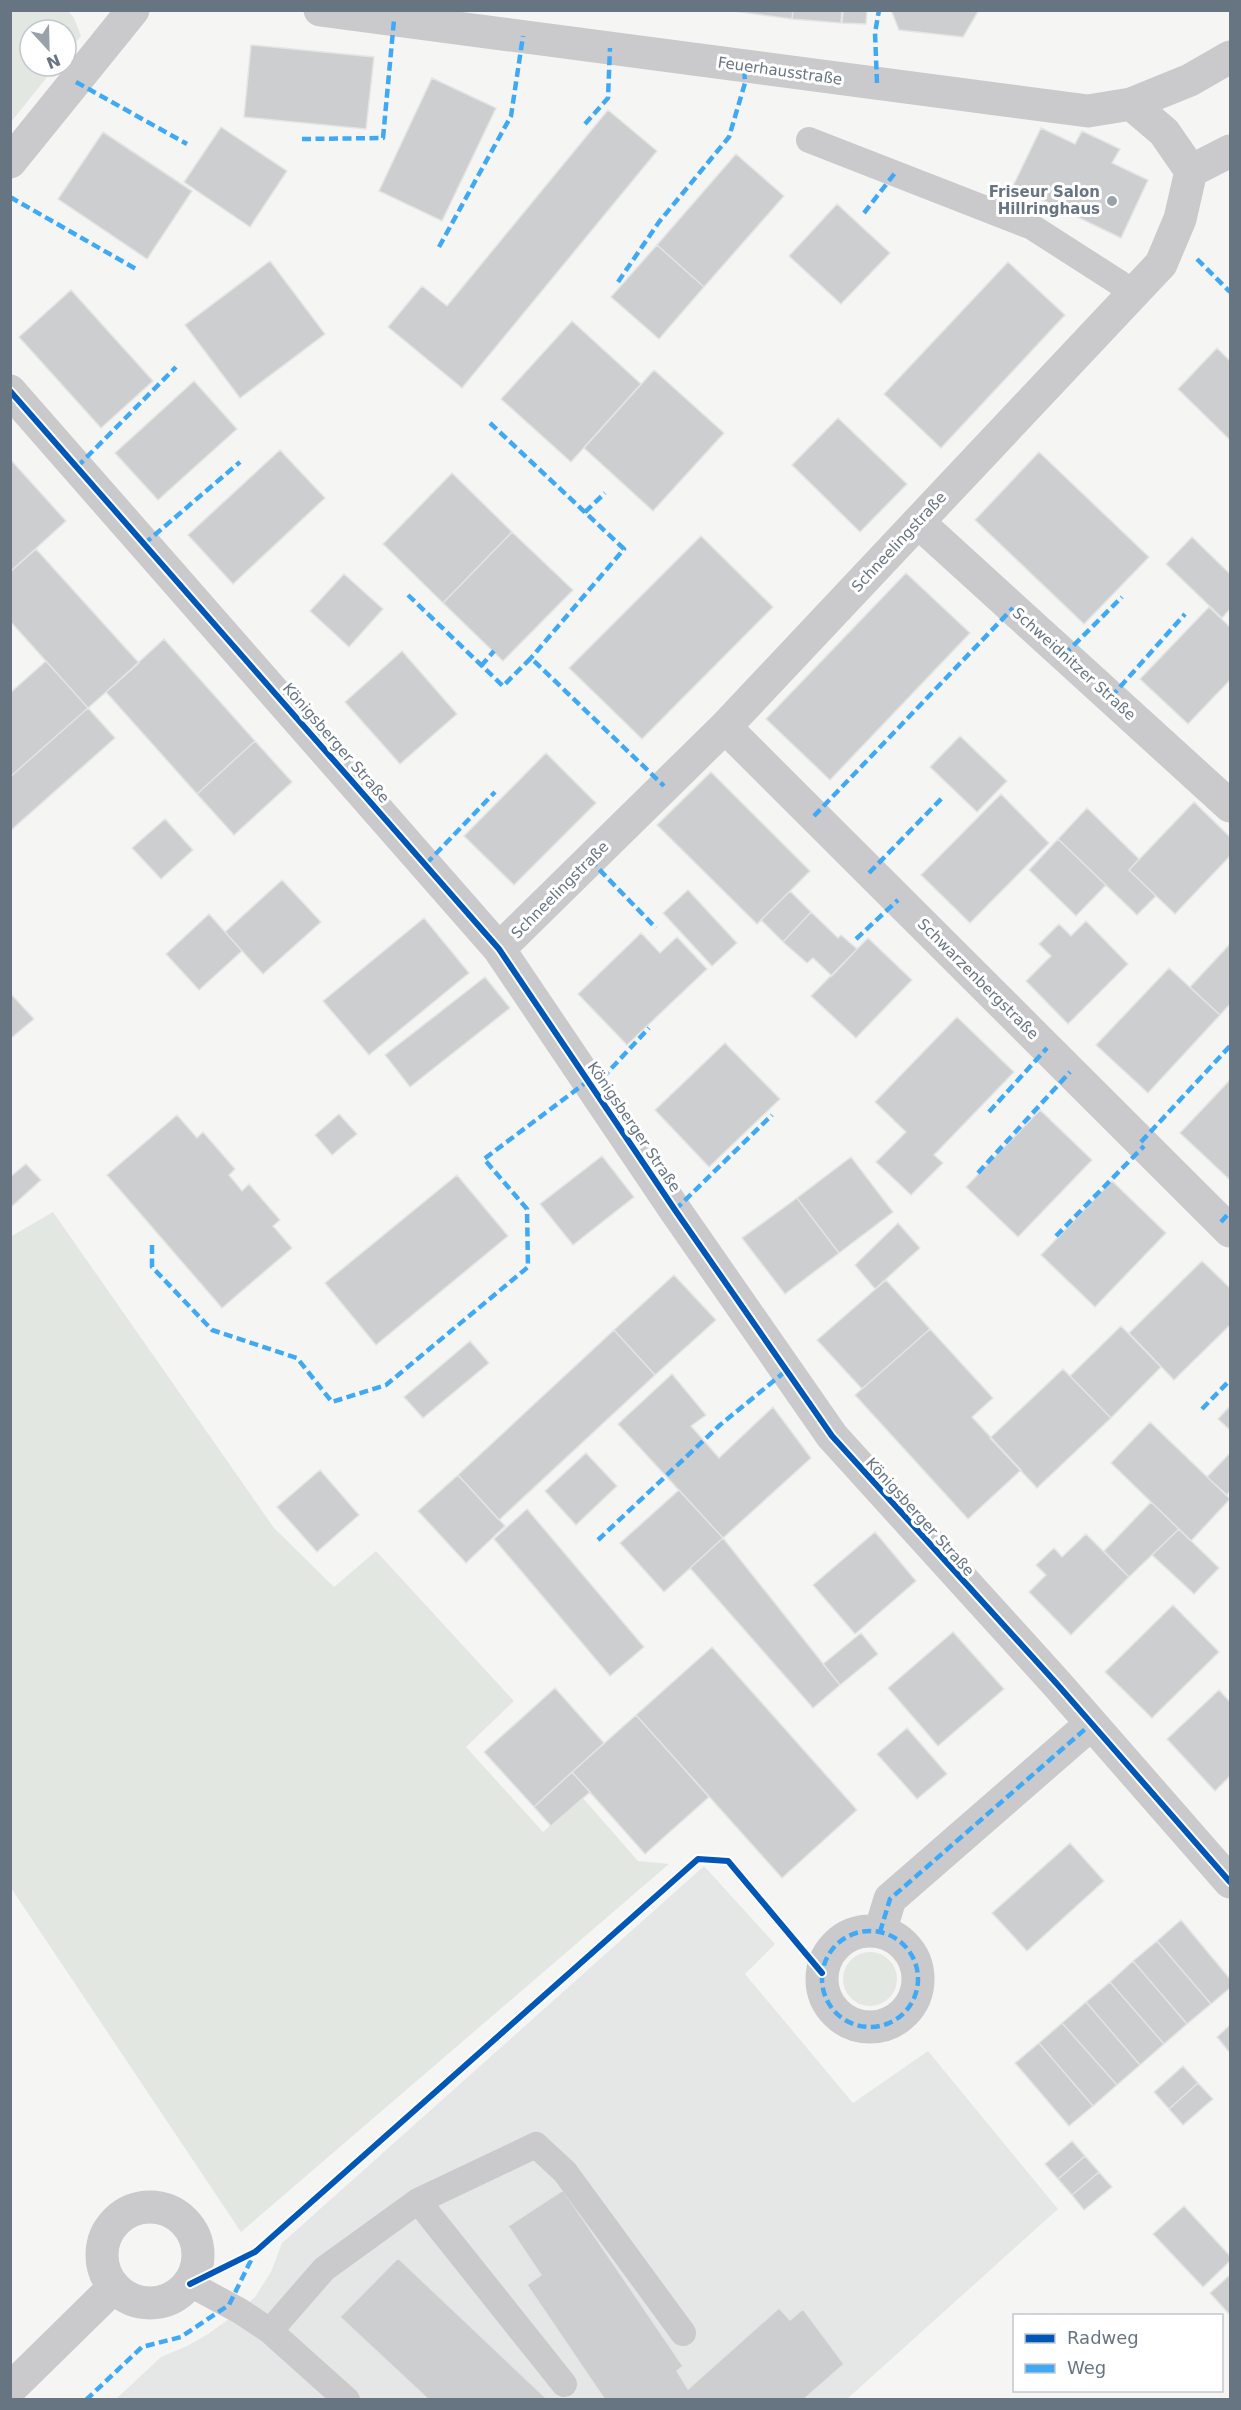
<svg xmlns="http://www.w3.org/2000/svg" width="1241" height="2410" viewBox="0 0 1241 2410" font-family="'DejaVu Sans',sans-serif">
  <rect width="100%" height="100%" fill="#f5f5f4"/>
  <path fill="#e5e7e7" d="M704,1866L775,1944L745,1974L853,2103L928,2051L1058,2209L847,2399L115,2400L161,2357L187,2346L208,2334L240,2311L255,2297L271,2272L282,2243Z"/>
  <path fill="#e3e7e2" d="M11,10L68,11L74,18L81,36L66,54V30H30V66H56L11,122Z
    M53,1212L274,1528L334,1587L376,1551L514,1701L466,1747L543,1832L582,1797L638,1861L669,1864L241,2232L11,1888L10,1237Z
    M843 1979a27 27 0 1 1 54 0a27 27 0 1 1-54 0Z"/>
  <path fill="#cccecf" stroke="#e4e4e4" stroke-width="1.5" d="M726,10H793L792,19Z
    M793,10H842L841,23L792,19Z
    M843,10H867L866,24L842,23Z
    M891,10H979L963,37L899,30Z
    M251,45L374,57L366,129L244,117Z
    M432,78L496,108L442,221L379,191Z
    M608,110L657,151L462,388L388,327L422,286L447,306Z
    M221,127L287,171L250,227L184,182Z
    M1041,128L1075,144L1082,131L1120,149L1112,163L1148,180L1121,238L1013,186Z
    M103,132L192,191L147,259L58,199Z
    M736,154L784,196L704,287L657,245Z
    M837,204L890,253L841,304L789,256Z
    M657,245L704,287L659,339L611,297Z
    M270,261L325,334L240,398L185,325Z
    M1008,262L1065,315L941,448L884,394Z
    M71,290L153,381L101,428L19,337Z
    M572,321L641,384L571,462L501,399Z
    M1217,348L1230,361V440L1178,389Z
    M654,370L724,433L653,511L584,448Z
    M194,381L237,429L158,500L115,453Z
    M838,418L907,484L860,532L792,465Z
    M280,450L325,498L233,584L188,535Z
    M1039,452L1149,557L1084,624L975,520Z
    M10,459L66,521L11,571H10Z
    M452,473L512,532L443,603L383,544Z
    M512,532L573,590L503,661L443,603Z
    M701,536L773,607L642,739L569,668Z
    M1192,537L1230,574V609L1222,618L1166,564Z
    M36,549L139,663L88,708L10,621V572Z
    M906,573L970,633L830,780L766,719Z
    M344,574L383,609L349,647L310,611Z
    M1209,607L1230,627V680L1188,724L1140,679Z
    M164,639L255,741L197,794L106,692Z
    M402,651L457,714L400,764L345,702Z
    M46,661L88,708L10,777V693Z
    M88,708L115,738L10,831V777Z
    M960,736L1007,781L977,812L930,767Z
    M255,741L292,782L234,835L197,794Z
    M546,753L596,803L514,885L464,836Z
    M711,772L810,871L757,924L657,825Z
    M1001,794L1049,843L970,923L921,875Z
    M1194,802L1230,837V856L1175,914L1129,870Z
    M1087,808L1139,859L1129,870L1156,896L1137,915L1058,839Z
    M165,819L193,850L161,879L132,848Z
    M1058,839L1106,885L1076,916L1029,870Z
    M282,880L321,922L263,974L225,932Z
    M688,890L737,943L712,966L663,913Z
    M790,891L811,912L783,942L761,920Z
    M811,912L838,938L841,935L857,949L832,976L813,958L807,963L783,942Z
    M209,914L242,951L199,990L166,954Z
    M424,918L469,973L369,1055L323,1001Z
    M1086,921L1128,964L1068,1024L1026,981L1051,956L1039,944L1059,924L1071,936Z
    M641,933L660,953L677,937L707,969L627,1045L578,994Z
    M868,938L912,980L856,1038L811,996Z
    M1230,944V1004L1220,1015L1190,987Z
    M1169,968L1220,1015L1148,1093L1096,1045Z
    M485,977L510,1008L410,1087L385,1055Z
    M10,993L34,1019L10,1039Z
    M957,1017L1014,1072L934,1155L943,1163L911,1195L876,1162L906,1132L875,1102Z
    M725,1043L780,1099L709,1167L655,1110Z
    M1230,1080V1180L1180,1133Z
    M1040,1110L1092,1160L1018,1237L966,1187Z
    M339,1114L357,1134L332,1155L315,1135Z
    M177,1115L197,1138L203,1132L235,1169L229,1175L242,1191L249,1184L280,1220L273,1226L292,1248L222,1308L107,1175Z
    M602,1156L634,1197L573,1245L540,1204Z
    M851,1157L893,1212L839,1253L797,1198Z
    M26,1164L41,1180L10,1208V1177Z
    M457,1175L508,1236L376,1345L325,1283Z
    M1112,1181L1166,1233L1095,1307L1041,1255Z
    M797,1198L839,1253L785,1294L742,1238Z
    M898,1223L920,1248L875,1289L855,1265Z
    M1202,1261L1230,1288V1325L1174,1380L1129,1333Z
    M674,1275L716,1320L655,1375L614,1330Z
    M886,1280L930,1329L862,1389L817,1340Z
    M1121,1326L1161,1367L1111,1418L1070,1376Z
    M930,1329L993,1398L972,1417L1021,1470L968,1519L855,1395Z
    M614,1330L655,1375L499,1520L458,1475Z
    M470,1341L489,1363L423,1418L404,1397Z
    M1063,1369L1111,1418L1037,1488L990,1438Z
    M672,1374L706,1415L691,1426L719,1458L773,1407L811,1458L723,1538L618,1424Z
    M1230,1406V1430L1218,1419Z
    M1150,1422L1230,1499L1191,1541L1111,1463Z
    M586,1453L617,1486L576,1525L545,1491Z
    M1230,1453V1491L1227,1495L1207,1477Z
    M320,1470L359,1515L317,1552L277,1507Z
    M458,1475L505,1526L466,1563L418,1511Z
    M679,1490L723,1538L664,1592L620,1543Z
    M1151,1502L1179,1529L1129,1577L1104,1551Z
    M527,1509L644,1647L610,1676L494,1539Z
    M1179,1529L1219,1568L1194,1594L1152,1555Z
    M875,1532L916,1581L855,1634L813,1585Z
    M1086,1534L1129,1577L1071,1635L1029,1592L1046,1575L1036,1565L1054,1548L1062,1557Z
    M723,1538L840,1685L813,1708L690,1568Z
    M1173,1605L1219,1652L1152,1718L1105,1672Z
    M953,1632L1004,1689L938,1746L888,1688Z
    M861,1633L878,1654L840,1685L823,1664Z
    M712,1647L857,1810L782,1878L636,1715Z
    M555,1688L604,1743L534,1807L484,1752Z
    M1219,1690L1230,1702V1776L1215,1791L1167,1739Z
    M636,1715L709,1797L645,1854L572,1772Z
    M907,1728L947,1774L917,1799L877,1754Z
    M572,1772L590,1792L551,1826L534,1807Z
    M1070,1843L1104,1881L1027,1951L992,1913Z
    M1181,1920L1230,1979V1988L1211,2004L1157,1941Z
    M1157,1941L1211,2004L1187,2024L1133,1961Z
    M1133,1961L1187,2024L1164,2044L1110,1982Z
    M1110,1982L1164,2044L1140,2065L1086,2002Z
    M1086,2002L1140,2065L1117,2085L1062,2023Z
    M1062,2023L1117,2085L1093,2106L1039,2043Z
    M1230,2025V2053L1217,2037Z
    M1039,2043L1093,2106L1069,2126L1015,2063Z
    M1183,2066L1198,2083L1169,2109L1154,2092Z
    M1198,2083L1213,2099L1183,2125L1169,2109Z
    M1072,2141L1085,2156L1058,2179L1045,2164Z
    M1085,2156L1099,2172L1072,2195L1058,2179Z
    M1099,2172L1112,2187L1084,2210L1072,2195Z
    M563,2190L683,2366L677,2371L688,2389L779,2308L790,2320L803,2309L844,2364L803,2400H605L527,2285L541,2275L508,2226Z
    M1184,2206L1230,2256V2261L1203,2287L1153,2234Z
    M398,2258L548,2400H429L340,2317Z
    M1230,2275V2315L1210,2293Z"/>
  <g fill="none" stroke-linecap="round" stroke-linejoin="round">
    <path stroke="#cacacc" stroke-width="26" d="M809,140L1032,227L1135,293
      M418,2201L564,2384
      M190,2284L240,2311L270,2331L324,2269L418,2201L536,2145L565,2172L683,2333
      M270,2331L347,2400"/>
    <path stroke="#cacacc" stroke-width="33" d="M320,10L1088,111L1131,104L1190,80L1230,57
      M10,162L133,10
      M1191,171L1230,151
      M10,391L499,949L675,1210L832,1436L1057,1684L1230,1882
      M918,522L1230,806
      M725,727L1230,1231
      M499,949L725,727L1161,264L1180,219L1191,171L1164,132L1131,104
      M822 1979a48 48 0 1 1 96 0a48 48 0 1 1-96 0Z
      M880,1932L890,1899L1091,1724
      M102 2255a48 48 0 1 1 96 0a48 48 0 1 1-96 0Z
      M10,2389L114,2287"/>
    <path stroke="#3fa9f5" stroke-width="4.5" stroke-dasharray="9 4.5" stroke-linecap="butt" d="M76,82L187,144
      M877,83L875,33L879,10
      M585,124L608,98L610,48
      M302,139L383,138L394,20
      M10,197L136,269
      M864,213L895,173
      M439,247L511,116L523,36
      M1197,259L1230,292
      M618,282L659,222L729,137L745,83L744,66
      M490,423L624,549L531,658
      M77,467L176,367
      M585,512L605,493
      M144,544L240,462
      M408,595L503,686L531,658L664,786
      M1064,655L1122,597
      M481,666L494,651
      M1111,697L1185,614
      M814,816L1013,608
      M590,860L656,928
      M426,864L495,792
      M869,873L943,797
      M856,939L898,900
      M593,1088L649,1028
      M989,1112L1047,1048
      M1141,1142L1230,1046
      M978,1173L1070,1072
      M675,1210L772,1115
      M1221,1222L1230,1212
      M1056,1236L1144,1146
      M152,1245V1267L212,1330L297,1358L332,1402L386,1385L528,1267L527,1209L484,1159L588,1081
      M1202,1409L1230,1380
      M598,1540L720,1425L787,1370
      M822 1979a48 48 0 1 1 96 0a48 48 0 1 1-96 0Z
      M880,1932L890,1899L1091,1724
      M86,2400L142,2347L181,2337L229,2305L254,2254"/>
    <defs>
      <path id="cycleway" d="M10,391L499,949L675,1210L832,1436L1057,1684L1230,1882
        M190,2284L255,2252L698,1859L728,1861L822,1973"/>
    </defs>
    <use href="#cycleway" stroke="#fff" stroke-width="10"/>
    <use href="#cycleway" stroke="#0057b8" stroke-width="6"/>
  </g>
  <circle fill="#99a2ab" stroke="#fff" stroke-width="2" cx="1112" cy="201" r="6"/>
  <g text-anchor="middle" dominant-baseline="central" stroke-width="6" stroke-linejoin="round" paint-order="stroke">
    <g font-size="15" fill="#677583" stroke="#fff">
      <text transform="translate(780 71) rotate(8)">Feuerhausstraße</text>
      <text transform="translate(899 542) rotate(-47)">Schneelingstraße</text>
      <text transform="translate(1074 664) rotate(42)">Schweidnitzer Straße</text>
      <text transform="translate(336 743) rotate(49)">Königsberger Straße</text>
      <text transform="translate(560 890) rotate(-45)">Schneelingstraße</text>
      <text transform="translate(978 979) rotate(45)">Schwarzenbergstraße</text>
      <text transform="translate(634 1127) rotate(56)">Königsberger Straße</text>
      <text transform="translate(920 1517) rotate(48)">Königsberger Straße</text>
    </g>
    <g font-size="15" font-weight="bold" fill="#677583" stroke="#fff" text-anchor="end">
      <text x="1100" y="192">Friseur Salon<tspan x="1100" dy="17">Hillringhaus</tspan></text>
    </g>
  </g>
  <rect width="1241" height="2410" fill="none" stroke="#677583" stroke-width="24"/>
  <rect x="1013" y="2314" width="210" height="78" fill="#ffffff" stroke="#c2c8cd" stroke-width="1.5"/>
  <rect x="1025" y="2334" width="30" height="9" fill="#0057b8" stroke="#c2c8cd" stroke-width="1.5"/>
  <text x="1067" y="2344" font-size="18" fill="#677583">Radweg</text>
  <rect x="1025" y="2364" width="30" height="9" fill="#3fa9f5" stroke="#c2c8cd" stroke-width="1.5"/>
  <text x="1067" y="2374" font-size="18" fill="#677583">Weg</text>
  <g transform="translate(48 48) rotate(158)"><circle r="28" fill="#ffffff" stroke="#c2c8cd" stroke-width="1.5"/>
  <path d="M0-4.5L10 22L0 15L-10 22Z" fill="#99a2ab"/>
  <text y="-9" font-size="16" font-weight="bold" text-anchor="middle" fill="#677583">N</text>
  </g>
</svg>
